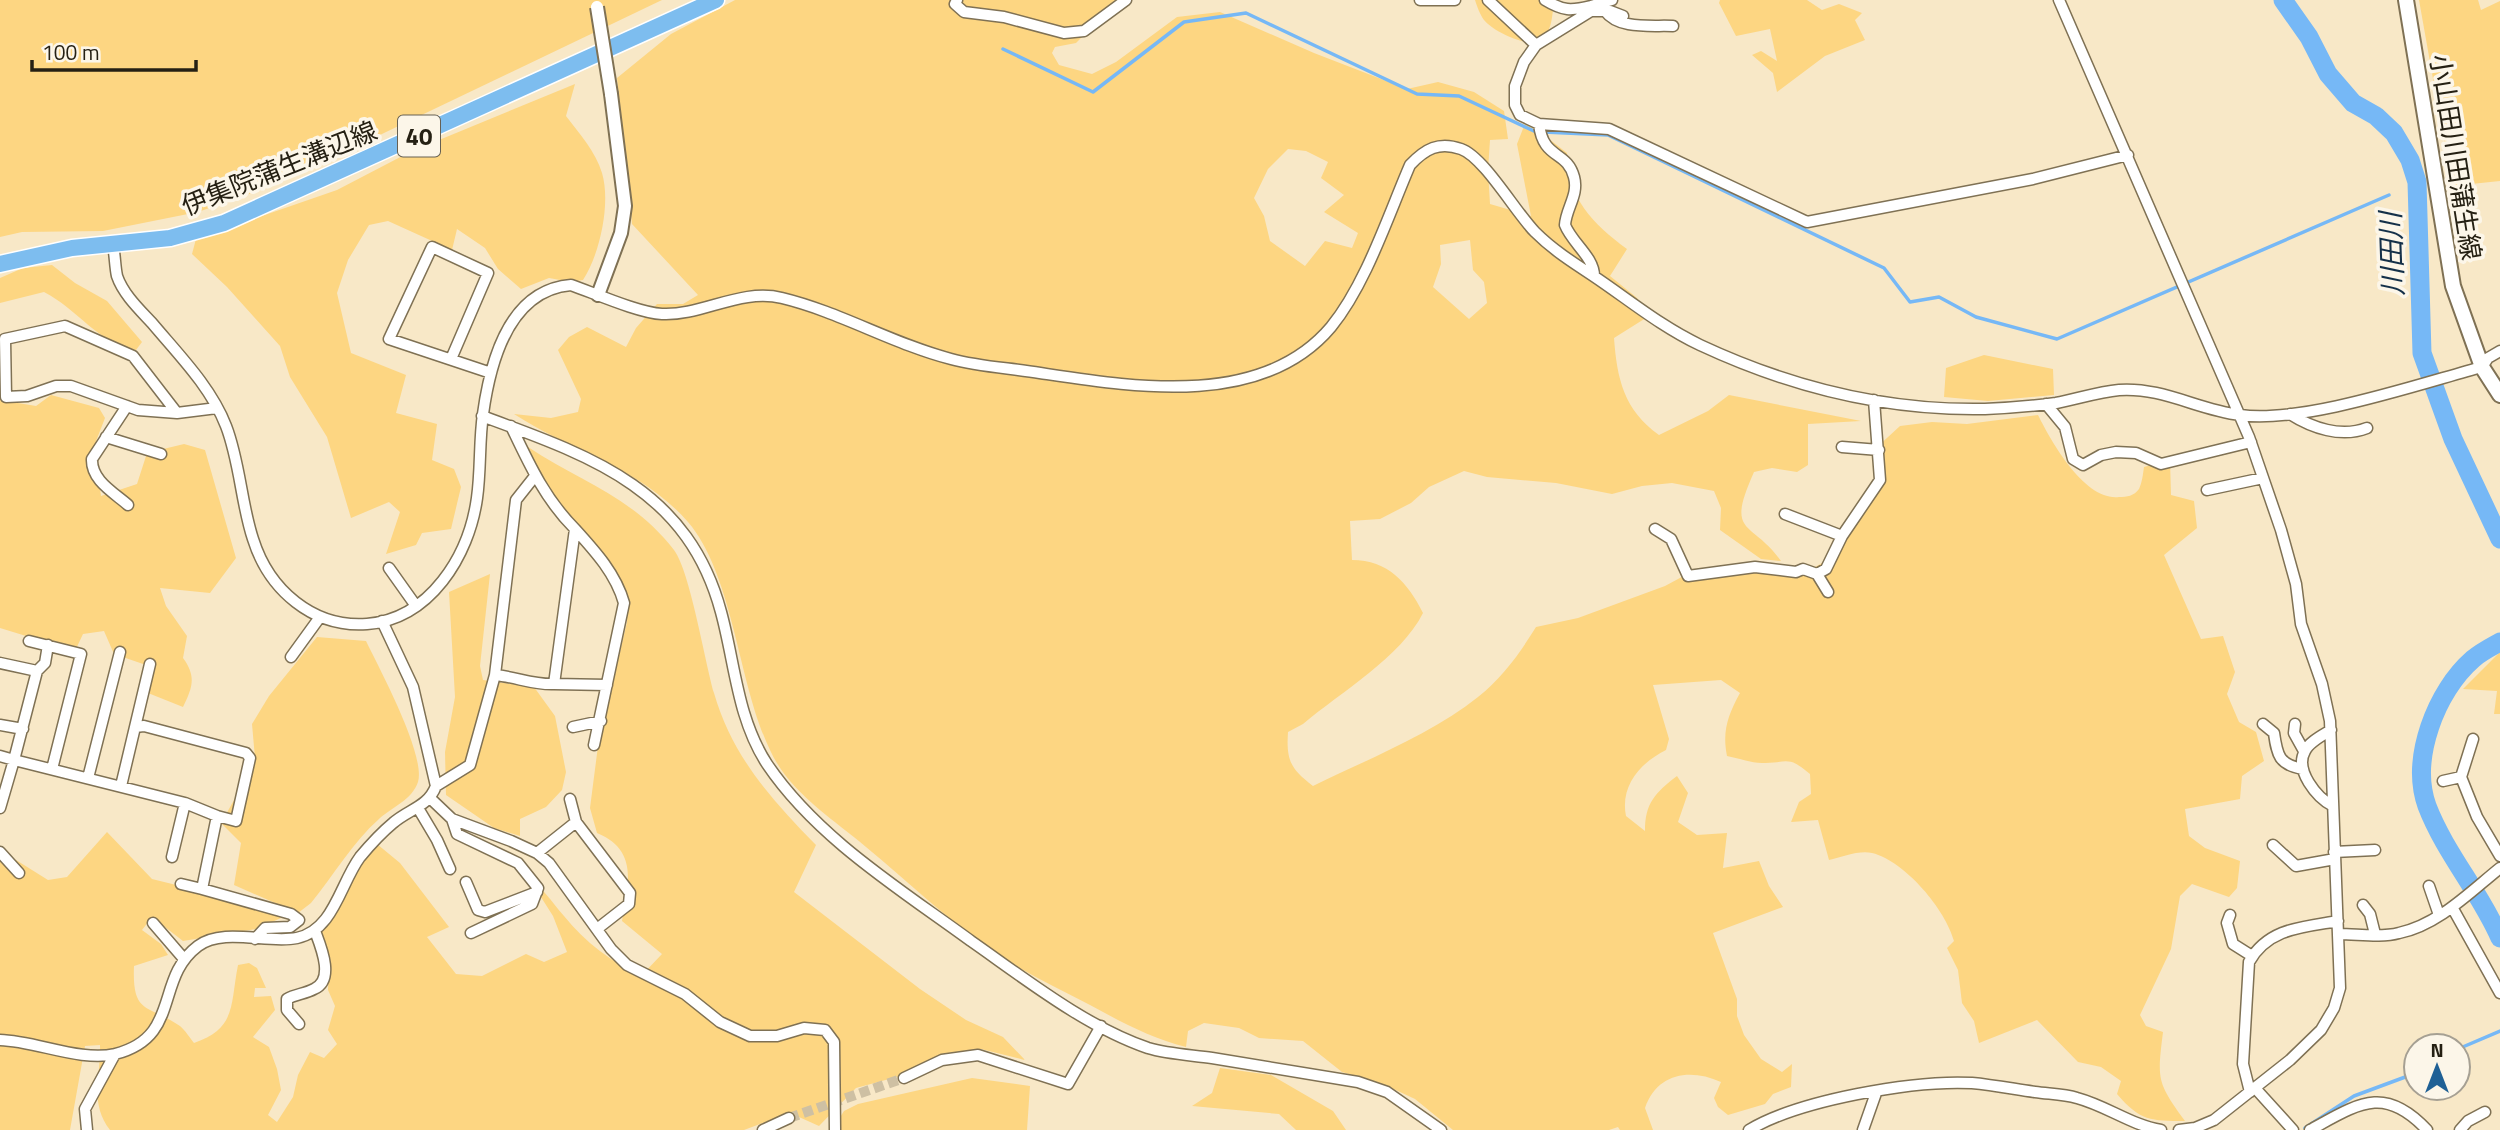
<svg xmlns="http://www.w3.org/2000/svg" width="2500" height="1130" viewBox="0 0 2500 1130" font-family="'Titillium Web','Noto Sans JP',sans-serif">
  <rect width="100%" height="100%" fill="#f8e8c7"/>
  <path fill="#fdd682" fill-rule="evenodd" d="M0,0H662L361,144L263,189L198,212L103,231L22,232L0,237Z
    M735,0H1119L1076,43L1055,47L1052,53L1059,65L1092,74L1116,62L1177,17L1220,12L1314,53L1407,89L1438,82L1474,92L1504,111L1508,139L1490,140L1488,170L1490,204L1531,216L1517,144L1526,121L1567,153C1568,199 1592,223 1627,249L1610,276L1637,298L1649,316L1614,338C1617,379 1624,410 1659,435L1708,411L1729,395L1861,421L1808,424V465L1797,472L1772,468L1754,472C1725,537 1751,519 1781,561L1761,559L1720,530L1721,508L1714,491L1672,483L1642,486L1612,494L1556,483L1487,477L1464,471L1429,487L1411,503L1380,519L1350,521L1352,560C1388,560 1408,583 1423,613C1401,657 1341,692 1303,724L1288,732C1286,761 1291,769 1313,786C1366,760 1432,734 1478,697C1502,678 1520,653 1536,627L1578,618L1665,586L1691,572L1808,571L1831,558L1876,495L1879,472L1875,449L1900,426L1932,422L1967,424L2038,415C2052,443 2085,501 2119,497C2127,497 2134,496 2139,489C2142,483 2143,474 2144,467L2170,460L2171,495L2194,501L2197,528L2164,555L2201,639L2223,636L2235,672L2227,694L2239,722L2256,732L2264,761L2242,776L2240,799L2185,809L2189,836L2205,848L2240,861L2237,888L2229,897L2192,884L2180,896L2171,949L2140,1015L2146,1026L2163,1032C2157,1080 2157,1082 2185,1121C2151,1121 2140,1121 2117,1094L2121,1081L2101,1067L2078,1062L2037,1020L1979,1043L1974,1021L1962,1003L1958,970L1947,948L1954,941C1946,910 1905,861 1872,853C1859,850 1842,857 1829,860L1818,820L1791,822L1799,802L1811,794L1810,774C1787,754 1786,764 1762,763C1751,763 1738,758 1727,756C1722,731 1728,715 1740,693L1721,680L1653,685L1669,739L1666,750C1640,763 1620,786 1626,816L1645,831C1645,803 1655,793 1677,776L1688,793L1678,822L1697,835L1727,833L1723,868L1759,861L1769,886L1783,907L1713,933L1737,999V1016L1744,1035L1761,1059L1782,1072L1792,1064L1791,1087L1773,1094L1765,1104L1728,1115L1718,1107L1714,1098L1721,1082C1690,1068 1657,1073 1645,1108L1653,1130H1620L1618,1127L1609,1130H1453L1415,1099L1385,1085L1342,1072L1303,1041L1259,1038L1239,1028L1204,1023L1188,1031L1186,1047C1151,1038 1121,1022 1090,1005C1056,987 1020,971 988,948C945,917 907,881 866,847C832,818 789,792 770,750C738,684 734,576 688,522C641,468 572,452 514,414L551,418L578,412L581,399L558,350L569,337L587,327L626,347L636,328L657,304H683L698,295L632,224L617,78L671,34ZM1288,149L1306,151L1328,162L1321,178L1344,195L1324,212L1358,233L1352,248L1325,241L1305,266L1270,241L1264,216L1254,198L1268,169ZM1470,240L1473,270L1484,282L1487,303L1469,319L1433,287L1441,264L1440,245Z
    M1475,0H1555C1551,14 1554,31 1540,40C1526,48 1493,31 1484,20C1480,15 1477,6 1475,0Z
    M1720,0H1807L1822,10L1839,4L1862,13L1855,20L1865,40L1825,56L1777,92L1773,73L1752,55L1761,51L1777,61L1770,29L1736,36L1719,3Z
    M2419,0H2478L2481,10L2500,1V181L2452,186Z
    M575,84L566,116C579,133 596,152 602,173C611,203 600,254 583,280L571,282L549,278L521,289L498,269L485,248L457,229L452,250L388,221L369,225L348,260L337,293L351,353L406,375L396,413L437,424L432,460L454,469L461,487L451,529L422,533L416,545L386,554L400,512L389,502L351,518L327,437L290,377L280,346L227,287L192,254L196,239L337,190L410,152Z
    M52,265L75,283L107,301L142,342L136,350C100,345 76,308 44,292L0,303V278L23,268Z
    M1984,355L2053,369L2054,395L1988,401L1944,397L1946,368Z
    M51,395L99,408L105,418L86,467L98,475L101,496L137,484L147,453L184,444L205,450L236,558L210,593L160,588L166,606L187,636L183,658C197,677 192,688 183,707L143,691L146,665L114,654L104,631L83,634L75,651L0,628V400L36,406Z
    M528,447C581,482 632,496 674,550C690,571 705,662 714,693C732,756 771,799 816,845L794,892L920,989L966,1020L1003,1037L1025,1060L981,1049L948,1053L904,1075L856,1088L819,1126L790,1113L744,1130H110C89,1103 101,1076 100,1045L85,1046L70,1130H0V850L48,880L67,877L107,832L152,879L261,906L281,918L256,929L183,941L152,917L142,930L161,944L168,955L134,966C132,1015 147,1004 180,1026C185,1030 190,1038 194,1043C237,1028 230,1005 238,965L249,963L257,968L266,988H255L254,997L271,996L275,1010L253,1037L269,1047L277,1069L281,1090L268,1115L277,1122L293,1097L298,1075L310,1052L324,1058L337,1044L328,1030L335,1006L328,990L329,957L315,922L348,887L360,854L377,844L400,863L449,927L427,937L456,974L482,976L526,954L544,962L567,952L553,916L527,875C542,887 551,901 564,916C585,942 612,963 642,975L662,954L622,921C629,883 638,850 597,833L590,808L598,746L627,622C629,569 589,542 559,504C546,486 537,466 528,447Z
    M490,574L480,666L483,680L534,687L555,716L566,772L562,790L546,807L520,819V836L494,828L446,795L445,752L455,697L449,592Z
    M317,637L366,641C379,668 426,755 418,782C412,800 392,807 379,819C353,842 333,876 311,903L298,913L234,885L241,843L221,823L246,779L255,758L252,724L269,696Z
    M2500,652V714H2494L2497,691L2463,689Z
    M1220,1068L1271,1075L1333,1111L1346,1130H1296L1279,1114L1192,1106L1212,1093Z
    M972,1078L1030,1086L1027,1130H832L844,1111L858,1104Z"/>
  <g fill="none" stroke-linecap="round" stroke-linejoin="round">
    <path stroke="#76b8f6" stroke-width="3.5" d="M1003,49L1093,92L1184,22L1246,13L1417,94L1459,96L1536,132
      M1544,132L1608,135L1884,268L1910,302L1939,297L1976,317L2057,339L2389,195
      M2458,1049L2500,1031
      M2305,1128L2354,1096L2416,1073"/>
    <path stroke="#76b8f6" stroke-width="19" d="M2283,0L2309,37L2328,74L2353,103L2376,116L2394,133L2410,160L2417,182L2422,353L2453,439L2500,539
      M2500,642C2491,647 2481,652 2473,659C2436,691 2410,759 2427,806C2445,853 2480,892 2500,938"/>
    <path stroke="#cec0a3" stroke-width="10" stroke-dasharray="10 5" stroke-linecap="butt" d="M789,1118L904,1078"/>
    <defs>
      <path id="minor" d="M957,0L955,4L964,12L1004,17L1064,33L1084,31L1126,0
        M1420,0H1455
        M1488,0L1536,45
        M1545,0C1563,11 1571,11 1591,6V11L1536,45L1524,62L1515,86V105L1520,115L1539,124L1609,129L1807,222L2033,179L2128,155
        M2059,0L2249,437L2281,530L2296,584L2301,624L2322,684L2330,721L2340,988L2334,1008L2321,1030L2290,1060L2214,1120L2195,1128L2179,1130
        M1591,6L1612,0
        M1591,11H1610L1623,16
        M1605,11C1619,30 1651,25 1673,26
        M1539,124C1543,160 1567,150 1574,177C1579,195 1566,208 1565,225C1572,243 1594,257 1594,276
        M113,245C115,255 115,267 117,276C123,294 140,310 152,323C178,354 211,387 226,426C240,462 241,503 253,539C269,590 313,628 367,624C430,619 469,556 477,498C481,470 479,441 483,414C490,363 509,290 571,285C594,293 639,313 662,314C702,316 740,288 782,298C840,312 893,344 951,359C980,367 1011,368 1040,373C1133,387 1262,409 1331,327C1366,284 1388,216 1410,165C1425,149 1439,141 1461,149C1484,157 1516,213 1535,232C1552,249 1572,262 1592,275C1628,299 1660,326 1700,345C1790,387 1886,411 1985,409C2008,408 2033,406 2056,403C2077,399 2098,392 2119,390C2163,387 2198,410 2240,415C2302,424 2419,384 2482,367L2488,358L2500,351
        M451,359L488,273L432,247L389,339L491,373
        M2046,404L2065,427L2073,459L2083,465L2101,455L2116,452L2136,453L2161,464L2251,442
        M127,406L92,459C91,480 113,492 128,505
        M177,413L133,356L65,326L5,339L6,397L27,396L56,386H71L138,410L177,413L217,408
        M2290,414C2312,428 2341,438 2367,428
        M482,416C591,456 688,489 721,612C735,663 737,718 767,764C817,838 900,889 971,941C1024,978 1086,1027 1148,1048C1168,1054 1191,1055 1212,1058C1260,1066 1309,1074 1358,1082L1387,1092L1441,1130
        M511,426C529,464 545,499 575,529L554,684C534,685 516,677 495,675L516,500L535,476
        M106,437L161,454
        M1842,447L1879,450
        M2207,490L2263,478
        M1785,514L1842,536
        M575,529C595,551 616,574 624,603L594,745
        M1655,529L1671,539L1688,576L1755,567L1796,572L1803,569L1817,574
        M389,568L416,606
        M1828,592L1817,574L1826,569L1842,536L1880,480L1874,400
        M29,641L81,654L52,769
        M291,657L320,617
        M0,663L37,671L14,760L185,803L217,816L202,889L291,914L299,920L290,927L265,928L255,939
        M37,671L45,663L48,645
        M554,684L607,685
        M2263,724L2274,733C2277,755 2279,765 2303,769
        M2295,724L2294,733L2304,751
        M0,725L23,729
        M135,727L144,726L246,753L250,758L236,821L217,816
        M573,727L601,721
        M2331,730C2323,735 2309,742 2305,751C2294,770 2317,798 2333,806
        M2473,739L2461,777L2477,817L2500,856
        M0,756L14,760L0,808
        M88,778L120,652
        M2443,781L2461,777
        M121,786L150,664
        M436,786L470,765L495,675
        M431,799L452,819L511,841L537,853L549,863L611,949L627,965L685,994L720,1022L750,1036H777L804,1028L825,1030L834,1042L835,1130
        M570,799L576,822L630,893L629,904L597,929
        M418,808L437,840L450,869
        M452,819L457,834L518,863L538,888L532,904L471,933
        M2273,845L2296,866L2335,859
        M0,852L19,873
        M2334,852L2375,850
        M537,853L576,822
        M172,857L185,803
        M466,882L478,910L485,912L537,892
        M181,884L202,889
        M2429,886L2439,915
        M2363,905L2370,914L2375,934
        M2452,907L2500,993
        M2230,915L2227,923L2233,944L2252,956
        M153,923L184,959
        M2339,934C2358,934 2381,938 2399,933C2438,925 2470,892 2500,868
        M299,1024L287,1010V999C295,994 305,994 314,989C335,980 321,947 315,931
        M0,1040C36,1041 81,1062 115,1054C182,1037 154,979 198,946C223,927 268,944 297,938C334,930 340,884 360,857C370,845 381,833 393,823C409,809 428,807 436,786L413,687L382,621
        M904,1078L942,1060L978,1055L1068,1084L1101,1026
        M2255,1088L2293,1130
        M2250,1092L2243,1064L2249,962C2268,928 2303,927 2338,921
        M87,1130L85,1109L115,1054
        M763,1130L789,1118
        M1749,1130C1799,1100 1913,1080 1972,1083C1993,1085 2014,1089 2035,1092C2049,1094 2064,1094 2077,1098C2107,1106 2131,1125 2161,1130
        M1863,1130L1876,1093
        M2310,1130C2358,1104 2384,1084 2427,1130
        M2460,1130L2468,1121L2485,1112"/>
      <path id="tertiary" d="M598,295L621,233L625,206L611,94"/>
      <path id="secondary" d="M2406,0L2453,286L2482,367L2500,395"/>
      <path id="primary" d="M0,264L72,248L170,238L224,223L716,0"/>
    </defs>
    <use href="#minor" stroke="#7f7154" stroke-width="13"/>
    <use href="#tertiary" stroke="#7f7154" stroke-width="16"/>
    <use href="#secondary" stroke="#7f7154" stroke-width="18"/>
    <use href="#primary" stroke="#fff" stroke-width="19"/>
    <use href="#minor" stroke="#fff" stroke-width="10"/>
    <use href="#tertiary" stroke="#fff" stroke-width="12"/>
    <use href="#secondary" stroke="#fff" stroke-width="14"/>
    <use href="#primary" stroke="#7dbdef" stroke-width="16"/>
    <defs>
      <path id="tertiary-bridge" d="M597,7L611,94"/>
    </defs>
    <use href="#tertiary-bridge" stroke="#7f7154" stroke-width="16" stroke-linecap="butt"/>
    <use href="#tertiary-bridge" stroke="#fff" stroke-width="12"/>
  </g>
  <g text-anchor="middle" dominant-baseline="central" stroke-width="7" stroke-linejoin="round" paint-order="stroke">
    <rect fill="#fcf6e9" stroke="#666053" stroke-width="2" x="398" y="115.5" width="42" height="41" rx="5"/>
    <g font-size="24" font-weight="bold" fill="#252013">
      <text x="419" y="136">40</text>
    </g>
    <g font-size="26" fill="#252013" stroke="#fcf6e9">
      <text transform="translate(2456 157) rotate(81)">小山田川田蒲生線</text>
      <text transform="translate(279 168) rotate(-22)">伊集院蒲生溝辺線</text>
    </g>
    <g font-size="28" font-style="italic" fill="#143049" stroke="#fcf6e9">
      <text transform="translate(2391 254) rotate(-92)">川田川</text>
    </g>
  </g>
  <g transform="translate(2437 1067)"><circle r="33" fill="#fcf6e9" stroke="#a6a093" stroke-width="2"/>
  <path d="M0-5L12 26L0 18L-12 26Z" fill="#1f6095"/>
  <text y="-10" font-size="19" font-weight="bold" text-anchor="middle" fill="#252013">N</text>
  </g>
  <path d="M32 60v10h164v-10" fill="none" stroke="#252013" stroke-width="3.5"/>
  <text x="42" y="60" font-size="21" fill="#252013" stroke="#fcf6e9" stroke-width="5" paint-order="stroke">100 m</text>
</svg>
